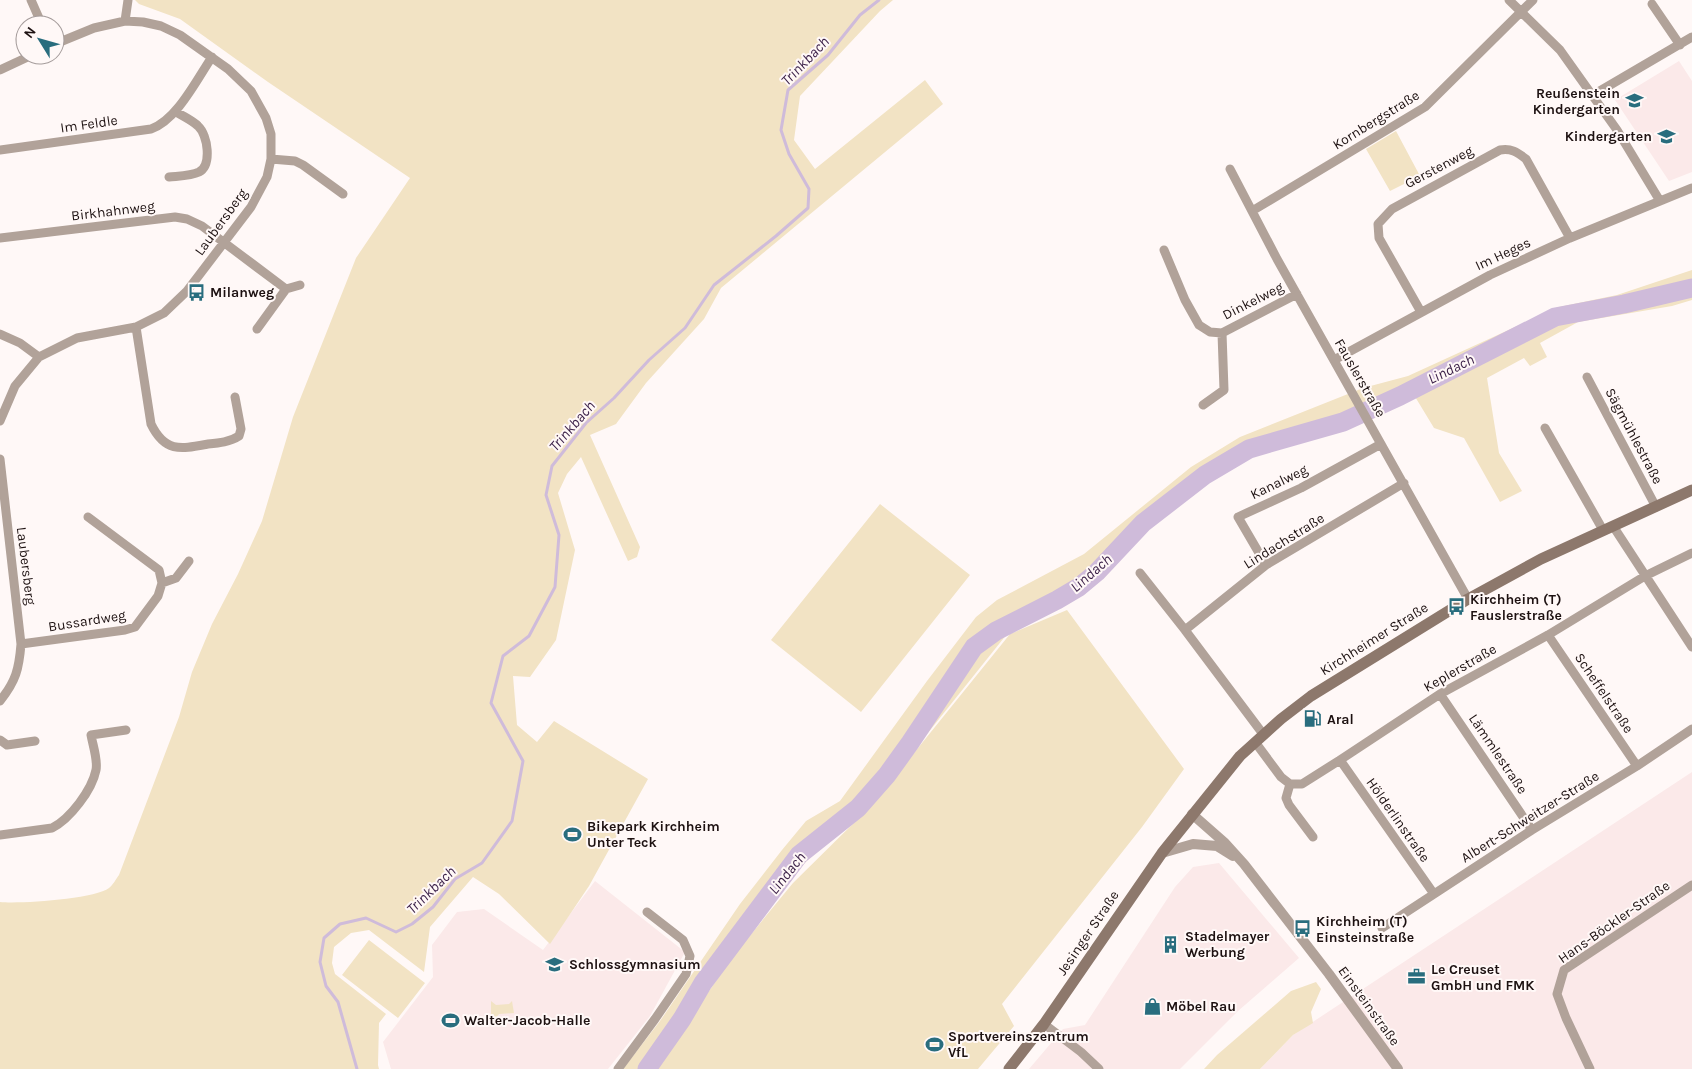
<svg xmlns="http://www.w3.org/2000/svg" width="1692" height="1069" viewBox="0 0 1692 1069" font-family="Karla,sans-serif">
  <rect width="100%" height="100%" fill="#fff8f7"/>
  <path fill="#fbe9e9" d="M1679,61L1692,81V172L1669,181L1615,100Z
    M1692,772V1069H1260L1293,1035Z
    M1219,863L1299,958L1238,1011L1180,1069H1029L1063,1029L1085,1025L1175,887L1193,867Z
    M595,881L685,952L650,1016L608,1069H391L383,1042L433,977L432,945L457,912L484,909L543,950Z"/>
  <path fill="#f2e3c4" d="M135,0H893L880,11L800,96L794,140L815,169L925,80L943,104L721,288L704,319L646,383L616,424L590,435L640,547L637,557L628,561L581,457L567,474L558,493L575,550L556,640L530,677L513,676L517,725L537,742L554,721L648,779L589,886L550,944L499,894L473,877L430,927L424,972L369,930L351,933L334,947L332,963L335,974L386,1014L379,1023L378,1065L379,1069H0V902C20,904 95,899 109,888C113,885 116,879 119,875L179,717L192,672L212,624L238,574L262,521L293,417L356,258L410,178L268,82L180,19L139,4Z
    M1396,131L1420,176L1390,191L1366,149Z
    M1692,270V300L1672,306L1578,322L1540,343L1547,357L1530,366L1524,358L1487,378L1499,453L1522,491L1500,502L1464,438L1434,428L1414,395L1354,423L1306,435L1250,453L1233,463L1142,528L1082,595L1007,634L871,804L818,849L781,888L731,952L653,1069H623L660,1021L740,904L782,850L806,821L840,801L927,681L976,617L997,600L1084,554L1191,467L1240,437L1363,388L1408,376L1559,307L1617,295Z
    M880,504L970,575L861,712L771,640Z
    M1067,610L1184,769L1142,827L1002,1004L1014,1026L978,1069H655L734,955L793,883L872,805L1010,634Z
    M369,940L425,983L398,1018L342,975Z
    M1316,982L1321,989L1311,1012L1313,1023L1293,1035L1260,1069H1204L1217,1055L1291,991Z
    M491,1001L496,1005L509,1004L512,1001L514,1013L499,1014L495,1019L491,1016Z"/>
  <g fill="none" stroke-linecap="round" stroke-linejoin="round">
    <path stroke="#cfbbda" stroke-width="3" d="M357,1069L338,1002L326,986L320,962L324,938L340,924L366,918L396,932L412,924L433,907L455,879L482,863L512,821L523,761L491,703L503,656L529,636L555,587L559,535L546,495L552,466L586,423L614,398L649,360L685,328L714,285L776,236L808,208L809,189L789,154L781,130L788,90L828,55L860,15L879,0"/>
    <path stroke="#cfbbda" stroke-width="19" d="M647,1069L682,1019L703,983L799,855L858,808L887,775L910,743L974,647L996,631L1057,600L1079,587L1097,572L1143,523L1205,475L1249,449L1343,422L1400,396L1555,317L1624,304L1692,288"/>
    <path stroke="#b1a299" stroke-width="9" d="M31,0L42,25
      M1509,0L1560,50L1617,130L1660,201
      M1652,4L1680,45
      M125,21L128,0
      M0,70L32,55
      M1593,95L1692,37
      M0,150L151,129C177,120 197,79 212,57
      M271,159L295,161L303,165L343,194
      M1230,169L1277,259L1468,599
      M169,177C178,176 191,176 199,172C212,165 208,135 198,126C192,120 182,116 175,111
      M1252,211L1425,107L1533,0
      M0,238L175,217L187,219L202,226L286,289L300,285
      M1164,250L1185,300L1199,325L1210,332L1222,333L1297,294
      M1421,312L1379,238L1378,224L1392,209L1500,150C1511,148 1517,152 1526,159L1570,238
      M136,327L151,424C165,453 181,449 208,444C219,443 230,442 239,436L241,429L235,397
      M257,329L286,289
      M0,334L20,343L39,357
      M1334,360L1490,275L1570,238L1692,188
      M1587,377L1656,507
      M1203,405L1224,390L1222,333
      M0,421L15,386L39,357L77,338L136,327L164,313L187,291L251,207L267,177L271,159V134L266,118L251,91L228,69L180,35L161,26L143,22L125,21L94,28L55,44
      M1545,428L1603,530
      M0,459L21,644C19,669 16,681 0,701
      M1613,526L1692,647
      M1266,565L1238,517L1301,488L1381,444
      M1140,573L1185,630
      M162,583L176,578L189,561
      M1548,635L1637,766
      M21,644L125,630L135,627L158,596L162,583L159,570L88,517
      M1440,694L1532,830
      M1263,734L1185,630L1266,565L1404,483
      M0,740L7,745L35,741
      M1255,742L1281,777L1290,784H1302L1340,760L1440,694L1548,635L1645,576L1692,553
      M1340,760L1434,894
      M1290,784L1286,798L1289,805L1313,837
      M0,835L52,828C70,819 92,790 96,770C98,760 93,746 91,735L126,730
      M1382,928L1532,830L1637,766L1692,729
      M1044,1024L1081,1052L1099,1069
      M618,1069L655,1019L686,974L690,956L683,940L647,912
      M1590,1069L1566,1018L1557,994L1564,970L1692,885"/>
    <path stroke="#b1a299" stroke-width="10" d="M1192,814L1225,843L1244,864L1329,974L1398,1069
      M1162,853L1193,844L1217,846L1233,856"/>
    <path stroke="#8d786c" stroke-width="11" d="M1009,1069L1044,1024L1162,853L1240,756L1281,719L1311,696L1468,599L1541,559L1692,490"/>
  </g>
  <defs>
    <symbol id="school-bare" viewBox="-9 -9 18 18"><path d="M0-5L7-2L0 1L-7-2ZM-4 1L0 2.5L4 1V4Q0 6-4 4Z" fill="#296d7e" stroke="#fff8f7" stroke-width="2.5" paint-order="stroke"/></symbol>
    <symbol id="bus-bare" viewBox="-9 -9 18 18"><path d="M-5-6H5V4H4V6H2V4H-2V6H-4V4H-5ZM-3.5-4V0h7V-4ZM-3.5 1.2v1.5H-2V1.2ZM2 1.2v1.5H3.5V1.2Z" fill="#296d7e" stroke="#fff8f7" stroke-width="2.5" paint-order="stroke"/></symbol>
    <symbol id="fuel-bare" viewBox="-9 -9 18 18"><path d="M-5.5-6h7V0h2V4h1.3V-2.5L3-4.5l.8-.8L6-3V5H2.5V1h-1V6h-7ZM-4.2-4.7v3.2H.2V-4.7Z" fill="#296d7e" stroke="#fff8f7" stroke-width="2.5" paint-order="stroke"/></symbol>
    <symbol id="stadium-bare" viewBox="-9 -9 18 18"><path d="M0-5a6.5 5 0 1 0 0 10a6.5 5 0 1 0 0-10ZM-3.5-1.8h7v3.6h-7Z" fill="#296d7e" stroke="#fff8f7" stroke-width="2.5" paint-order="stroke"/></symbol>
    <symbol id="building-bare" viewBox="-9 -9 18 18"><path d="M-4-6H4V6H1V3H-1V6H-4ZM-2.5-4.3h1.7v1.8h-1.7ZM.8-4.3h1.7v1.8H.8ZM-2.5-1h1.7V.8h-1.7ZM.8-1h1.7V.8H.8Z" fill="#296d7e" stroke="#fff8f7" stroke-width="2.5" paint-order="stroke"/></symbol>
    <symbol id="office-bare" viewBox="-9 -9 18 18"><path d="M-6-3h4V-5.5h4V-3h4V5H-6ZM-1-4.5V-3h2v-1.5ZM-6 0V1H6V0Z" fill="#296d7e" stroke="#fff8f7" stroke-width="2.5" paint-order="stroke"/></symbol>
    <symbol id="shop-bare" viewBox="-9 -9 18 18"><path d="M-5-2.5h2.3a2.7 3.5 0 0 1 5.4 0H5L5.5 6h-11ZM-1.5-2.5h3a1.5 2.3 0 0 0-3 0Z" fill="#296d7e" stroke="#fff8f7" stroke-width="2.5" paint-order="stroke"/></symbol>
  </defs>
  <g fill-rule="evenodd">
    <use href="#school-bare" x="1622" y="88" width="25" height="25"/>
    <use href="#school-bare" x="1654" y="124" width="25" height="25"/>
    <use href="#bus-bare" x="184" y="280" width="25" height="25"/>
    <use href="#bus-bare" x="1444" y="594" width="25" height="25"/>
    <use href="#fuel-bare" x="1300" y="706" width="25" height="25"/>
    <use href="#stadium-bare" x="560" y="822" width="25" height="25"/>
    <use href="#bus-bare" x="1290" y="916" width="25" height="25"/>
    <use href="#building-bare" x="1158" y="932" width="25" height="25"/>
    <use href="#school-bare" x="542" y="952" width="25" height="25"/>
    <use href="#office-bare" x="1404" y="964" width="25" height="25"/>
    <use href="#shop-bare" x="1140" y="994" width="25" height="25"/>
    <use href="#stadium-bare" x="438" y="1008" width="25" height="25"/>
    <use href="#stadium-bare" x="922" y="1032" width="25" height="25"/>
  </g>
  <g text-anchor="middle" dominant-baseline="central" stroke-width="4" stroke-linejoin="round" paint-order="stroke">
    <g font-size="14" font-weight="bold" fill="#1d1111" stroke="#fff8f7" text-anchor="start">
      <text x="1620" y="93" text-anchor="end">Reußenstein<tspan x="1620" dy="16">Kindergarten</tspan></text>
      <text x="1652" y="136" text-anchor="end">Kindergarten</text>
      <text x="210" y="292">Milanweg</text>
      <text x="1470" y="599">Kirchheim (T)<tspan x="1470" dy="16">Fauslerstraße</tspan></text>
      <text x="1327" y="719">Aral</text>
      <text x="587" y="826">Bikepark Kirchheim<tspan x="587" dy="16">Unter Teck</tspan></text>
      <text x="1316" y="921">Kirchheim (T)<tspan x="1316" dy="16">Einsteinstraße</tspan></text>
      <text x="1185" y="936">Stadelmayer<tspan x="1185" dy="16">Werbung</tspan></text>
      <text x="569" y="964">Schlossgymnasium</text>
      <text x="1431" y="969">Le Creuset<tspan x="1431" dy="16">GmbH und FMK</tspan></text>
      <text x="1166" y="1006">Möbel Rau</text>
      <text x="464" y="1020">Walter-Jacob-Halle</text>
      <text x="948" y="1036">Sportvereinszentrum<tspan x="948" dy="16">VfL</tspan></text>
    </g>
    <g font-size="14" fill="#1d1111" stroke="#fff8f7">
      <text transform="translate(1376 120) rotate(-32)">Kornbergstraße</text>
      <text transform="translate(89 124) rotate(-8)">Im Feldle</text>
      <text transform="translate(1439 167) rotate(-28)">Gerstenweg</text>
      <text transform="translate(113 211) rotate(-7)">Birkhahnweg</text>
      <text transform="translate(221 222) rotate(-54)">Laubersberg</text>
      <text transform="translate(1503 254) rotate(-25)">Im Heges</text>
      <text transform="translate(1253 301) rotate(-27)">Dinkelweg</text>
      <text transform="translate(1360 378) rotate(60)">Fauslerstraße</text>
      <text transform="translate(1634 436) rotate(62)">Sägmühlestraße</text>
      <text transform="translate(1279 482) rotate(-26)">Kanalweg</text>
      <text transform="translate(1284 541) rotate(-32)">Lindachstraße</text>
      <text transform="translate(26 566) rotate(83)">Laubersberg</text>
      <text transform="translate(87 621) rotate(-9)">Bussardweg</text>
      <text transform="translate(1374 639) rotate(-32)">Kirchheimer Straße</text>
      <text transform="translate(1460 668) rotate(-30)">Keplerstraße</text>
      <text transform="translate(1604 693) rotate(56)">Scheffelstraße</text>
      <text transform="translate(1498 754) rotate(56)">Lämmlestraße</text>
      <text transform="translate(1530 817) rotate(-32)">Albert-Schweitzer-Straße</text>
      <text transform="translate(1398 820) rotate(55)">Hölderlinstraße</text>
      <text transform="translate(1614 922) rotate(-35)">Hans-Böckler-Straße</text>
      <text transform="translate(1088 933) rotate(-56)">Jesinger Straße</text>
      <text transform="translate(1369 1006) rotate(54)">Einsteinstraße</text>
    </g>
    <g font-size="15" font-style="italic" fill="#3a1f47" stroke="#fff8f7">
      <text transform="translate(805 61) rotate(-46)">Trinkbach</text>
      <text transform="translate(1451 369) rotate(-26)">Lindach</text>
      <text transform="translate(572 426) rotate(-49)">Trinkbach</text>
      <text transform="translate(1091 573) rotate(-41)">Lindach</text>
      <text transform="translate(787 873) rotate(-51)">Lindach</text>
      <text transform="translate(431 890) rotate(-44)">Trinkbach</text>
    </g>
  </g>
  <g transform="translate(40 40) rotate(307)"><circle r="24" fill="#fff8f7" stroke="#a59c9b"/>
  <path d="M0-4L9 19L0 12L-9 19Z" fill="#296d7e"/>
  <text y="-8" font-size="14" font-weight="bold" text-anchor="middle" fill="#1d1111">N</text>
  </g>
</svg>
